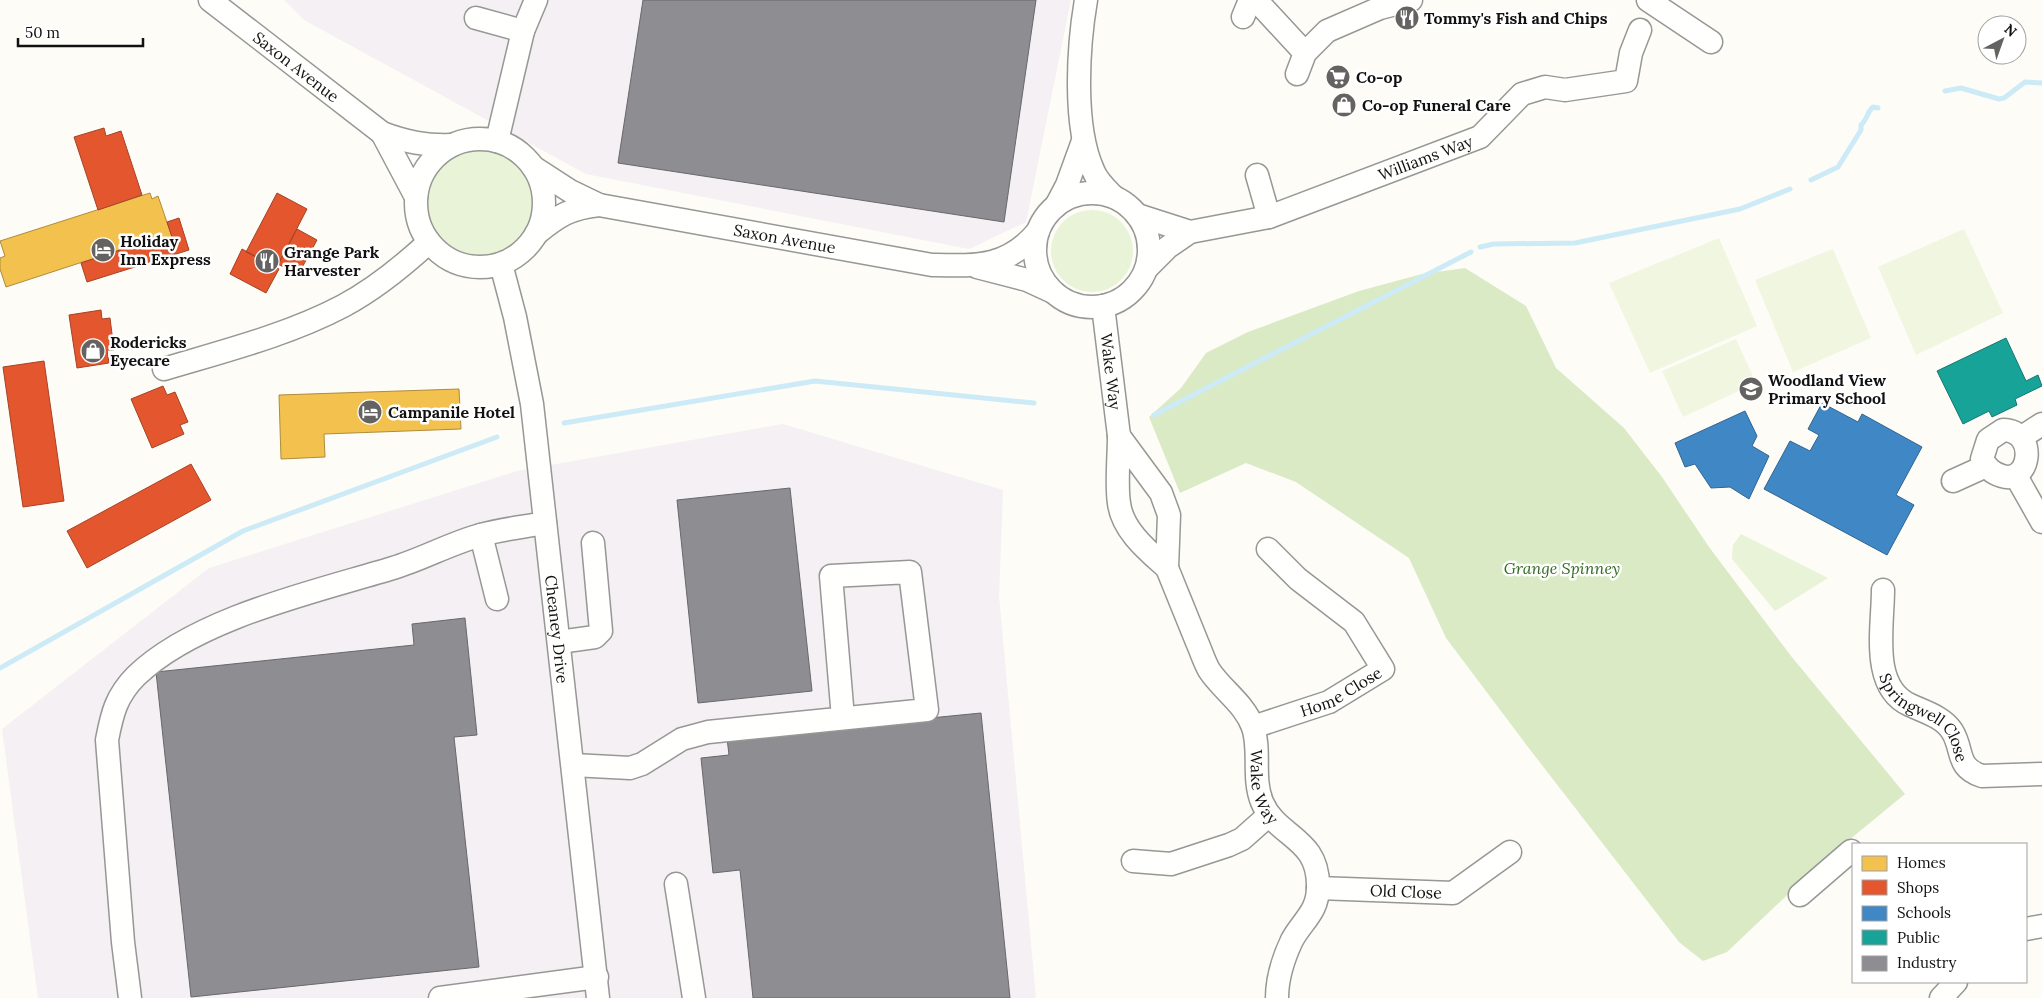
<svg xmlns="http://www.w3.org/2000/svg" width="2042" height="998" viewBox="0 0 2042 998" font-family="Lora,serif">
  <rect width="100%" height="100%" fill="#fdfcf7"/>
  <path fill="#f4f0f3" d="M284,0H1071L1026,222L969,249L586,174L304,20Z
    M783,424L1003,490L999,596L1036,998H38L2,729L209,568L517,471Z"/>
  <path fill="#e8f3d7" d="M426 203a54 54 0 1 1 108 0a54 54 0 1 1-108 0Z
    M1051 251a41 41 0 1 1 82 0a41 41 0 1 1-82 0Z
    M1741,534L1828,578L1775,611L1732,559L1733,545Z"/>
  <path fill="#d9eac5" d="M1465,268L1526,306L1556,368L1624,428L1662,477L1709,547L1791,656L1905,794L1821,863L1727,952L1703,961L1679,942L1528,747L1446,638L1409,558L1296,482L1246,463L1180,493L1149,417L1181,388L1206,353L1248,332L1359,291L1422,274Z"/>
  <path fill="#f1f6e1" d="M1964,229L2003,313L1916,355L1878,267Z
    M1719,238L1757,326L1650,373L1609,283Z
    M1833,249L1871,338L1793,372L1755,280Z
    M1736,339L1756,383L1683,417L1662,371Z"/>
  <path fill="#f2c14e" stroke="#ae8c3c" d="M150,193L152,199L158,196L172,237L151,244L150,240L6,287L0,269V258L5,256L0,241Z
    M459,389L461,429L324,434L325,457L281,459L279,395Z"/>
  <path fill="#e4572e" stroke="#a54225" d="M104,128L106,136L121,131L142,195L98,210L74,137Z
    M277,193L307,209L277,267L246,252Z
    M179,218L189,250L87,282L81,263L150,240L151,244L172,237L167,222Z
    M297,229L317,240L298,275L278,264Z
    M242,249L279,269L266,293L230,274Z
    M101,310L102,319L110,318L114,350H107L109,363L77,368L69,315Z
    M44,361L64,501L23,507L3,367Z
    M163,386L167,395L175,392L188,422L180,425L184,434L152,448L131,399Z
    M191,464L211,500L87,568L67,531Z"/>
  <path fill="#3f88c5" stroke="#31648f" d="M1822,403L1858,422L1862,414L1922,447L1896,495L1914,505L1887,555L1764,489L1790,441L1810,451L1819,435L1808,429Z
    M1745,411L1757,436L1752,446L1769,456L1749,499L1730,487L1711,488L1695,464L1685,467L1675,443Z"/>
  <path fill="#17a398" stroke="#157770" d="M2006,338L2026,381L2038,375L2042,386L2015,399L2017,405L1992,417L1989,411L1963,424L1937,371Z"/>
  <path fill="#8d8d92" stroke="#68686b" d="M643,0H1036L1004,222L618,163Z
    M790,488L812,691L698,703L677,500Z
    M465,618L477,735L454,737L479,967L191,997L156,672L414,645L412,624Z
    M981,713L1010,998H753L740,870L713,873L701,758L729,755L727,738Z"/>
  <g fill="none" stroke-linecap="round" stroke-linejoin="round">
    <path stroke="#cdeaf7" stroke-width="5" d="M1945,91L1961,88L1999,99L2004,98L2025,82L2042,83
      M1811,180L1838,167L1861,130V125C1867,120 1867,112 1873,107L1878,108
      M1480,247L1494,244L1575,243L1740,209L1790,189
      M1154,415L1471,252
      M564,423L815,381L1034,403
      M0,668L243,531L497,437"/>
    <defs>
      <g id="minor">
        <path id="s1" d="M210,0L382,133C406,142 426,146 452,145"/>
        <path d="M1086,0C1078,47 1073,126 1093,170C1097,181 1106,189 1114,197"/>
        <path d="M1256,0L1305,53"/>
        <path d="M1648,0L1711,42"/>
        <path d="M1243,17L1250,0"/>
        <path d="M476,18L523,31"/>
        <path d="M1297,74L1305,53L1327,31L1380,8L1411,0"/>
        <path d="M382,133L416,197"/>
        <circle cx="480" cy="203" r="64"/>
        <path d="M497,141L523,31L536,0"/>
        <path id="s2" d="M533,167L570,191L599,205L932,265C976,266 1008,268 1038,231"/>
        <path d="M1257,175L1269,217"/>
        <circle cx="1092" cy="250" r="57"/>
        <path d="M1056,206L1067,185L1083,141"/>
        <path d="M1137,215L1190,232"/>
        <path d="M536,234C558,216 570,208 599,205"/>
        <path id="s3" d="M501,264L515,317L532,404L598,998"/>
        <path d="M977,267L1027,280L1053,292"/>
        <path id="s4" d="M1147,268L1168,247L1190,232L1269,217L1480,137L1522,94L1545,87L1565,90L1626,81L1631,53L1640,30"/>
        <path id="s5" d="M1103,306L1119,436"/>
        <path d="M164,369C224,351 288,335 343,306C375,289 403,266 429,242"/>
        <path d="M2003,430C2039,431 2030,485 2002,476C1992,473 1987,468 1982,459L1988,440Z"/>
        <path d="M1119,436L1161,493L1169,515L1167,568C1148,551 1122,530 1119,503C1116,485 1119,456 1119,436Z"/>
        <path d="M2022,437L2042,424"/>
        <path d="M2016,476L2042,522"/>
        <path d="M1953,481L1986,466"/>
        <path d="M481,535L497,599"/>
        <path id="s6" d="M1167,568C1177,593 1187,617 1197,642C1201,651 1204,661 1209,670C1222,690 1244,703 1253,727C1261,751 1252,777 1262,802C1277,838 1319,837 1318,887C1318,912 1303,920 1292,940C1283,959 1277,977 1277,998"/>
        <path id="s7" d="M1883,590C1883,627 1870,687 1910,705C1925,712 1943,717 1952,731C1964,750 1955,767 1982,776L2042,774"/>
        <path d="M559,642L595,637L601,631L593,543"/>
        <path id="s8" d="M1253,727L1329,702L1383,669L1354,622L1298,579L1268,549"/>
        <path d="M573,765L630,768L642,764L682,739L708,732L927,710L910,572L831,576L843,718"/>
        <path d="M1133,861L1171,864L1229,845L1242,839L1269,815"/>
        <path d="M676,884L694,998"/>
        <path id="s9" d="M1318,888L1453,893L1510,852"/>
        <path d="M1800,895L1851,851L1853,854"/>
        <path d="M2026,929L2042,926"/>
        <path d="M130,998L123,942L107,740C112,714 116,696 136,676C196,618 314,592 393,568C423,559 451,543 481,535C502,529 524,527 545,523"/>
        <path d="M440,998L597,977"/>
        <path d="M1941,998L1956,982"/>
      </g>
    </defs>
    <use href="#minor" stroke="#979795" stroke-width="25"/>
    <use href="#minor" stroke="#fffffe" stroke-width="22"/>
  </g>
  <defs>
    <symbol id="restaurant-disc" viewBox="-11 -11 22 22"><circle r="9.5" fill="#646362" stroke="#fff"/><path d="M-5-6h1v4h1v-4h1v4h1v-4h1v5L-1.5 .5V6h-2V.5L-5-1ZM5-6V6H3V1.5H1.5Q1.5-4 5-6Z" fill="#fff"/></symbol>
    <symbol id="supermarket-disc" viewBox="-11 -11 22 22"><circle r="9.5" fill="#646362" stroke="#fff"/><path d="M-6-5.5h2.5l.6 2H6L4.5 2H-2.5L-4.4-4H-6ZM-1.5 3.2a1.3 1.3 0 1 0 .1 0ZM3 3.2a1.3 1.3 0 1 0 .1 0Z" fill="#fff"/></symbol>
    <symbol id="shop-disc" viewBox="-11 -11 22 22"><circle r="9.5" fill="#646362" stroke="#fff"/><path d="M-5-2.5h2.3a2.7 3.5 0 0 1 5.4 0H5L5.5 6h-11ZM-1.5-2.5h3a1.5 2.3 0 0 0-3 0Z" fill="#fff"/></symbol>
    <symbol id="hotel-disc" viewBox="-11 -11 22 22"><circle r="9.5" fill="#646362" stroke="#fff"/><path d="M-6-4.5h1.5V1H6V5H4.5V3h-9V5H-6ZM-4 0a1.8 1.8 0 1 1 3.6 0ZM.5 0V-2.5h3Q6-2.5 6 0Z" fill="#fff"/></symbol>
    <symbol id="school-disc" viewBox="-11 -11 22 22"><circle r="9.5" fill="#646362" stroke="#fff"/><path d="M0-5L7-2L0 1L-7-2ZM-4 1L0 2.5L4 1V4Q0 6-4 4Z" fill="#fff"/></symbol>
  </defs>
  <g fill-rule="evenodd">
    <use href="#restaurant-disc" x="1393" y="4" width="28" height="28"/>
    <use href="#supermarket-disc" x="1324" y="63" width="28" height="28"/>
    <use href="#shop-disc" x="1330" y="91" width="28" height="28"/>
    <use href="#hotel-disc" x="89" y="236" width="28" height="28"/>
    <use href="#restaurant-disc" x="253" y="247" width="28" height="28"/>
    <use href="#shop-disc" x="79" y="337" width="28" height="28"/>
    <use href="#school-disc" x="1737" y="375" width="28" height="28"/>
    <use href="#hotel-disc" x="356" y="398" width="28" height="28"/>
  </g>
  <g text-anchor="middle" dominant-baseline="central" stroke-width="5" stroke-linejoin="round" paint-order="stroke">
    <g font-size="16" font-weight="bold" fill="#111" stroke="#fff" text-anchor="start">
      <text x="1424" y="18">Tommy's Fish and Chips</text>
      <text x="1356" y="77">Co-op</text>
      <text x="1362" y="105">Co-op Funeral Care</text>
      <text x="120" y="241">Holiday<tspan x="120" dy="18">Inn Express</tspan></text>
      <text x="284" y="252">Grange Park<tspan x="284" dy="18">Harvester</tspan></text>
      <text x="110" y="342">Rodericks<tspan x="110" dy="18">Eyecare</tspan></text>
      <text x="1768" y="380">Woodland View<tspan x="1768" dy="18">Primary School</tspan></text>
      <text x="388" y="412">Campanile Hotel</text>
    </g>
    <g font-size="16" fill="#111" stroke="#fff">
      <text stroke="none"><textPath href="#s1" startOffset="109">Saxon Avenue</textPath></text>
      <text stroke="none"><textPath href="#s4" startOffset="304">Williams Way</textPath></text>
      <text stroke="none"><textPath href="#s2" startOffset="265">Saxon Avenue</textPath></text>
      <text stroke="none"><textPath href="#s5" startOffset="66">Wake Way</textPath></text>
      <text stroke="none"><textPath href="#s3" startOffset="370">Cheaney Drive</textPath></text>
      <text stroke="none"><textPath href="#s8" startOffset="95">Home Close</textPath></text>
      <text stroke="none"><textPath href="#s7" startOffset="146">Springwell Close</textPath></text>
      <text stroke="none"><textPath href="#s6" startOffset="244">Wake Way</textPath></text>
      <text stroke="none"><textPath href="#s9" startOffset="88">Old Close</textPath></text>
    </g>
    <g font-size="16" font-style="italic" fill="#326a1f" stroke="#fff">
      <text x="1562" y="568">Grange Spinney</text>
    </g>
  </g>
  <rect x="1852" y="843" width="175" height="140" fill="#ffffff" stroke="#a0a0a0"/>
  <rect x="1862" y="856" width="25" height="15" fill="#f2c14e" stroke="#a0a0a0"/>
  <text x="1897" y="868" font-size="15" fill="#111111">Homes</text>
  <rect x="1862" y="880" width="25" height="15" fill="#e4572e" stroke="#a0a0a0"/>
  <text x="1897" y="893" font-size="15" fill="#111111">Shops</text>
  <rect x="1862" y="906" width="25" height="15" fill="#3f88c5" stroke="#a0a0a0"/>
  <text x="1897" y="918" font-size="15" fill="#111111">Schools</text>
  <rect x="1862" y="930" width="25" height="15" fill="#17a398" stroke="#a0a0a0"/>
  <text x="1897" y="943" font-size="15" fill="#111111">Public</text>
  <rect x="1862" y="956" width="25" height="15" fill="#8d8d92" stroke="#a0a0a0"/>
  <text x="1897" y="968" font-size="15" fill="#111111">Industry</text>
  <g transform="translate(2002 40) rotate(41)"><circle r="24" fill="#ffffff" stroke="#a0a0a0"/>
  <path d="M0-4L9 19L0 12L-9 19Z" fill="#646362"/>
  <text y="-8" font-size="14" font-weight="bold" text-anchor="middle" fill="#111111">N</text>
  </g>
  <path d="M18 38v8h125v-8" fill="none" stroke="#111111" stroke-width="2.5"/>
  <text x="25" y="38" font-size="15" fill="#111111" stroke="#ffffff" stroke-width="4" paint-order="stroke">50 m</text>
</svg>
